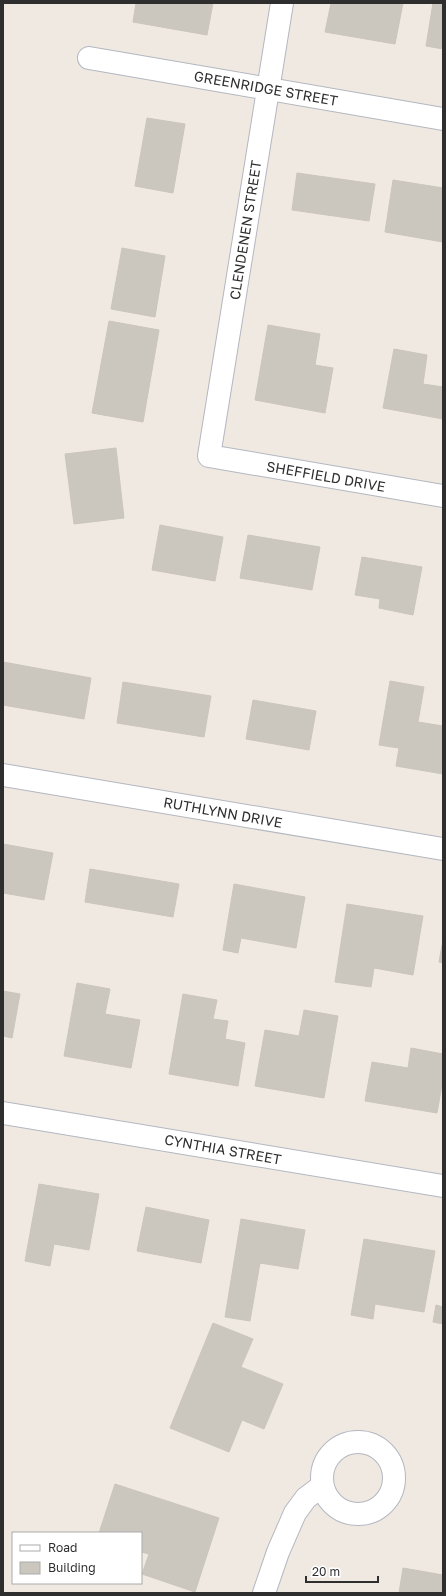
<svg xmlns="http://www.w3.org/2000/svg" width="446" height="1596" viewBox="0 0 446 1596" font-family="'Golos Text',sans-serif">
  <rect width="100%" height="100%" fill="#efe9e1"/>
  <path fill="#cbc7bf" stroke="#cbc5ba" d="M136,3H213L207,35L133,22Z
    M331,3H403L395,44L325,32Z
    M433,3H443V49L426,46Z
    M147,118L185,124L173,193L135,186Z
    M297,173L375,184L369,221L292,210Z
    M393,180L443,188V242L385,232Z
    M122,248L165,256L155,317L111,309Z
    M109,321L159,330L143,422L92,413Z
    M268,325L320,334L315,365L333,368L325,413L255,400Z
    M394,349L427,355L423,384L443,387V419L383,408Z
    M116,448L124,518L74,524L65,454Z
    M160,525L223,537L215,581L152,570Z
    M248,535L320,547L312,590L240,578Z
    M362,557L422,567L413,615L379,608L380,599L355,595Z
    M3,662L91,678L84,719L3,705Z
    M390,681L424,687L418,722L443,726V774L396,766L399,748L379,745Z
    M123,682L211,696L204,737L117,723Z
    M253,700L316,711L309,750L246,739Z
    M3,844L53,853L44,900L3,893Z
    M90,869L179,884L173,917L85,902Z
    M234,884L305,897L296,948L241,938L238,953L223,950Z
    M347,904L423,916L413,975L374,968L371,987L335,982Z
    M443,940V963L439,962Z
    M77,983L110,989L105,1014L140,1020L131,1068L64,1056Z
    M3,991L20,994L12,1038L3,1036Z
    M183,994L217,1000L213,1019L228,1021L225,1039L245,1043L238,1086L169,1074Z
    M304,1010L338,1016L324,1098L255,1086L265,1030L299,1036Z
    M411,1048L443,1054V1079L437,1113L365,1101L372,1062L408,1068Z
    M39,1184L99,1194L89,1250L54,1244L50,1266L25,1261Z
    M146,1207L209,1220L201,1263L137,1251Z
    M241,1219L305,1230L298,1269L260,1263L250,1321L225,1317Z
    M364,1239L435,1251L424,1312L375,1304L373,1319L351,1315Z
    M436,1305L443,1307V1324L433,1322Z
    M213,1323L253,1339L241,1367L283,1384L264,1429L242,1420L229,1452L170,1428Z
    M115,1484L219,1518L195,1592L142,1574L149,1554L141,1552V1533H99Z
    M403,1568L443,1575V1593H399Z"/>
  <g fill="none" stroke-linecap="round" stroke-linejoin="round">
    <defs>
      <path id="street" d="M282,3L209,456L443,496
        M89,58L443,119
        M3,775L443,849
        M3,1113L443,1186
        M322 1478a36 36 0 1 1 72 0a36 36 0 1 1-72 0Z
        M264,1593L278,1552L295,1513L306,1498L322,1486"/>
    </defs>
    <use href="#street" stroke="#b4b7c1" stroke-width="24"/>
    <use href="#street" stroke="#fff" stroke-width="22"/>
  </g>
  <g text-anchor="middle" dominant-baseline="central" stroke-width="3" stroke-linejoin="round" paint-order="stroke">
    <g font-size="14" fill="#2e2e2e" stroke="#fff">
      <text transform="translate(266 88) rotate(10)">GREENRIDGE STREET</text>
      <text transform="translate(245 230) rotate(-81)">CLENDENEN STREET</text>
      <text transform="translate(326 476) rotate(10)">SHEFFIELD DRIVE</text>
      <text transform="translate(223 812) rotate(10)">RUTHLYNN DRIVE</text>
      <text transform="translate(223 1149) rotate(10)">CYNTHIA STREET</text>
    </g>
  </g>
  <rect width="446" height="1596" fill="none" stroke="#2e2e2e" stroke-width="8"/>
  <rect x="12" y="1532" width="130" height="52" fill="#ffffff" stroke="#ababab"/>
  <rect x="20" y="1545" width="20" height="6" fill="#ffffff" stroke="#ababab"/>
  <text x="48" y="1552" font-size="12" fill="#2e2e2e">Road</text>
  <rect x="20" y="1562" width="20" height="12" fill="#cbc7bf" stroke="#ababab"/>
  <text x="48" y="1572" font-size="12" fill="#2e2e2e">Building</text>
  <path d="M306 1576v6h72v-6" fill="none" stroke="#2e2e2e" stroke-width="2"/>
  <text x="312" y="1576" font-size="12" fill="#2e2e2e" stroke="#ffffff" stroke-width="3" paint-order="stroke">20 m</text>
</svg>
